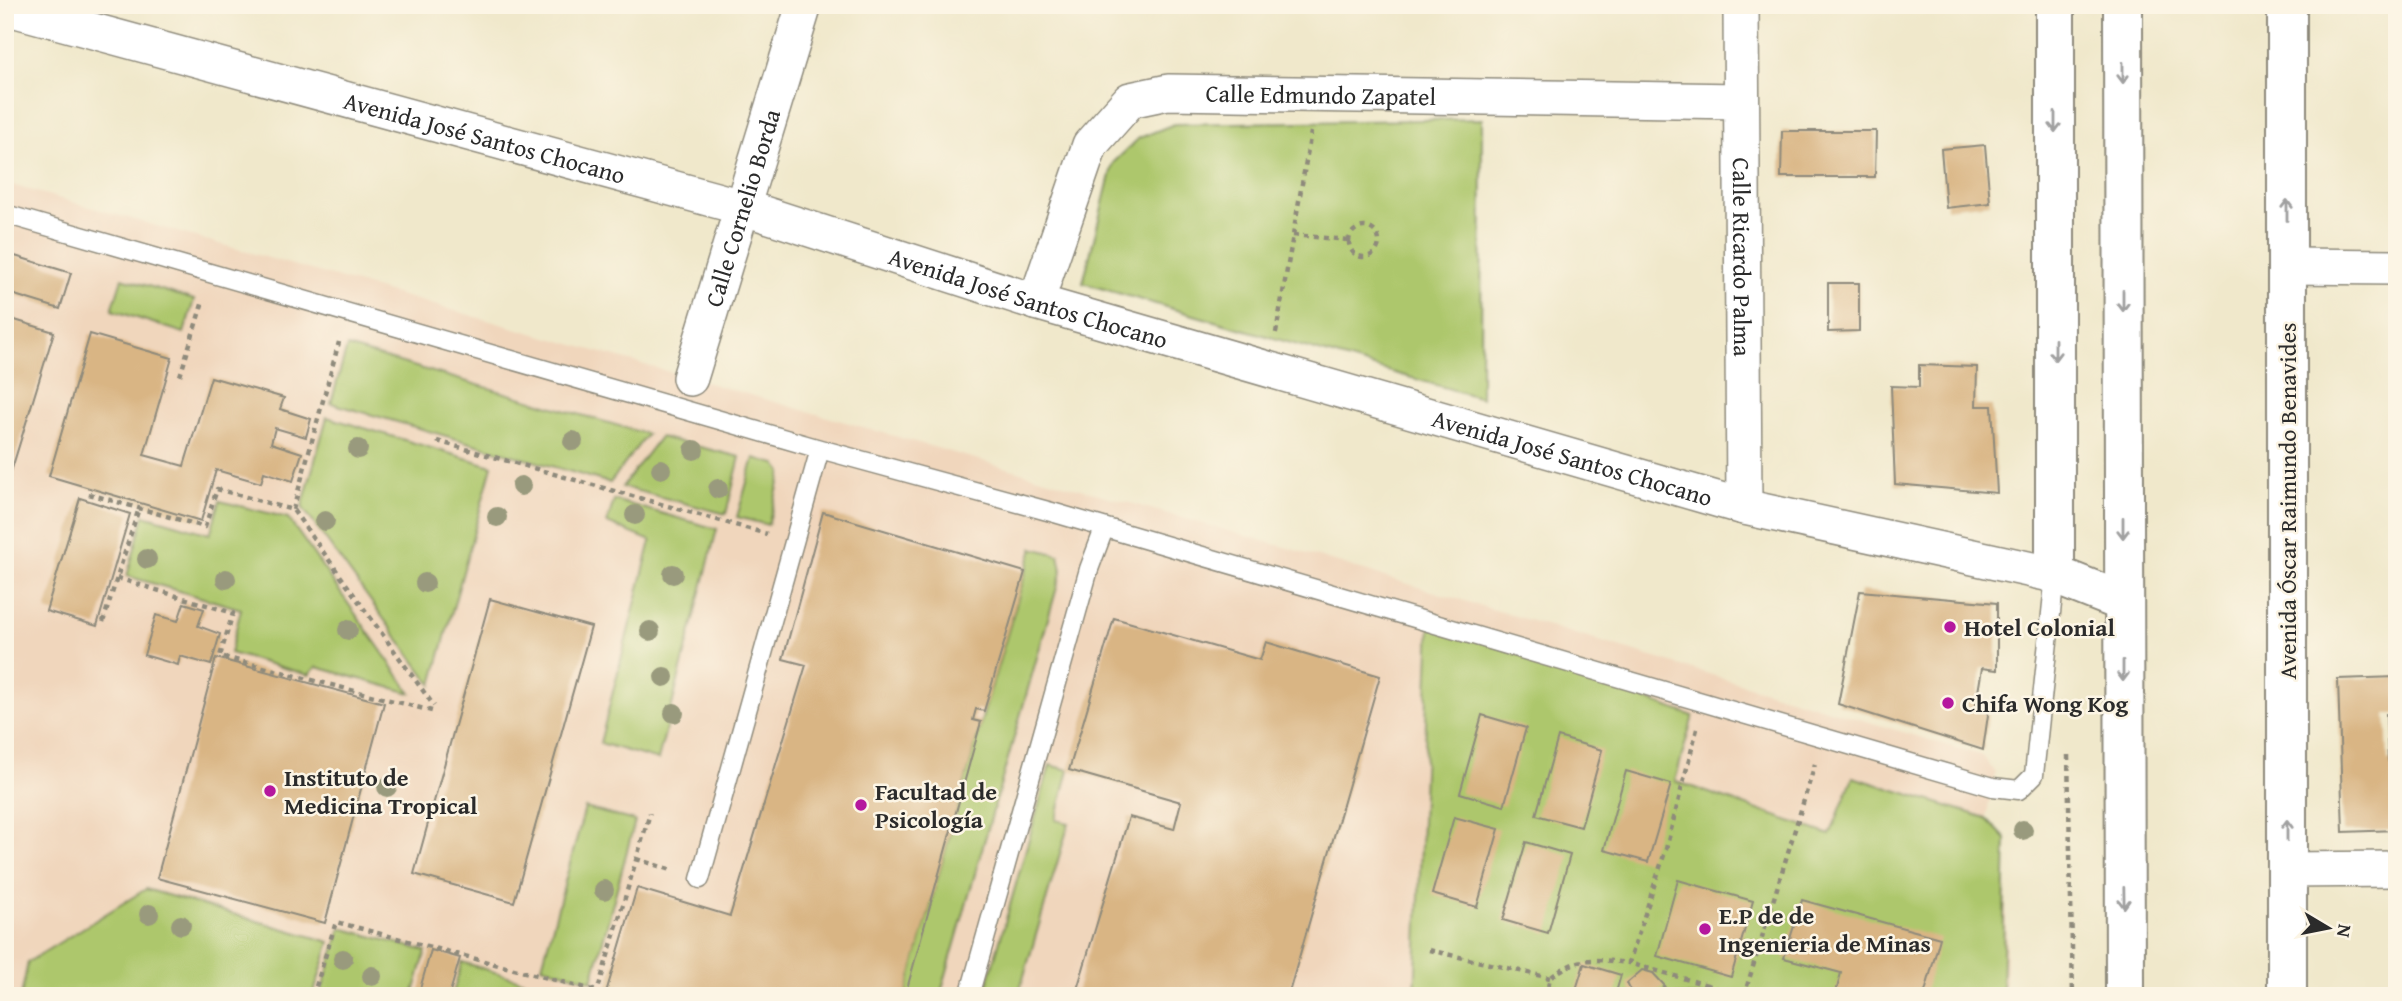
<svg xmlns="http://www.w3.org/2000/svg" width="2402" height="1001" viewBox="0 0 2402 1001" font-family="'Gentium Book Plus',serif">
  <rect width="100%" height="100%" fill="#fcf5e5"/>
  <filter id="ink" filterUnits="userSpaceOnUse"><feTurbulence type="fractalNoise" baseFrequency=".0143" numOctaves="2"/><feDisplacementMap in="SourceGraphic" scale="14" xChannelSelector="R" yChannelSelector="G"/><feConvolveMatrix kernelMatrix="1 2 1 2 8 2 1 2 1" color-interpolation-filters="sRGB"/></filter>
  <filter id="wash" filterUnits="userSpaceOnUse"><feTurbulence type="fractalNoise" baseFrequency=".00686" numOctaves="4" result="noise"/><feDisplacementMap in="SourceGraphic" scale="28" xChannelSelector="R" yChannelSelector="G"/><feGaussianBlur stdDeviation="1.57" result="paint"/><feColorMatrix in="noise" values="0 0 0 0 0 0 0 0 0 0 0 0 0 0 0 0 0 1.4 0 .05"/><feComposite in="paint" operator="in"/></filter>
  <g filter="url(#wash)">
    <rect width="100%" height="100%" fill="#f0e8cb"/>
    <path fill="#f0d6bc" d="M5,183L1288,548L1983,756L1995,773L1986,818L2006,839V996H5Z"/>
    <path fill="#adc76c" stroke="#6c794c" stroke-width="2" d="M1482,119L1481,398L1083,283L1113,163L1139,138L1174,124Z
      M122,278L194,300L184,333L112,310Z
      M347,347L647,434L610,483L331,403Z
      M327,417L492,466L432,685L302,507Z
      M660,437L740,457L726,514L622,487Z
      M754,458L776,464L782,472L768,525L737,517Z
      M614,500L717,529L658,760L600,743L651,541L607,523Z
      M220,501L288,518L411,693L316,667L309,675L230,653L241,609L127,576L144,515L210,534Z
      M1033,548L1059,555L1062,570L940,996H905L981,722Z
      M1430,622L1693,716L1675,781L1830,835L1853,777L1986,818L2006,839L2002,996H1415Z
      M1050,765L1069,770L1056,820L1069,823L1018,996H984Z
      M585,808L635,821L592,981L542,966Z
      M146,889L330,942L313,996H21L28,962Z
      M341,928L426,951L413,996H320Z
      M462,962L573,996H452Z"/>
    <g id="blocks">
      <path fill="#d9b584" d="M1782,131H1876L1875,177H1781Z
        M1985,145L1990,203L1946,208L1941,149Z
        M5,253L71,273L60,309L5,292Z
        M1828,283H1859V331L1828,332Z
        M5,317L54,332L10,475L5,474Z
        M90,334L172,358L144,455L184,466L211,377L284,398L280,409L311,419L306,437L275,428L271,443L302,453L293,481L264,472L261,483L216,470L201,521L49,476Z
        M1919,365L1977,367L1976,406H1992L1997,493L1895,484L1891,386L1919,387Z
        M80,498L130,514L97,626L46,611Z
        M823,512L1025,572L984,711L976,709L973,720L981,722L905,996H605L637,888L730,916L806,665L783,659Z
        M1860,591L1997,603V670L1982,668L1976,704L1989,708L1983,750L1838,704Z
        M490,599L591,627L514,902L414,874Z
        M184,603L204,609L198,626L220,634L211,665L180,656L178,665L144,655L156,615L178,621Z
        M1114,618L1260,660L1266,642L1380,676L1288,996H1075L1129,817L1174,829L1181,802L1069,770Z
        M216,658L384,703L325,923L157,878Z
        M2397,677V714H2386L2388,761H2397V830L2343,832L2338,679Z
        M1482,715L1526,728L1504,806L1460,793Z
        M1558,737L1602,750L1581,827L1536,815Z
        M1626,771L1671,784L1648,862L1604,850Z
        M1454,817L1499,829L1477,907L1432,894Z
        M1526,842L1570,855L1548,933L1503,920Z
        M1678,880L1753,901L1731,977L1657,956Z
        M1802,900L1940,938L1924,996H1835L1841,973L1784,958Z
        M431,950L460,958L449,996H418Z
        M1584,964L1621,975L1615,996H1574Z
        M1642,970L1653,973L1665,986L1653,996H1633L1627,983Z"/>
    </g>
  </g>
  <g filter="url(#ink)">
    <use href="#blocks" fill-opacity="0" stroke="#8e8a7b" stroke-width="2"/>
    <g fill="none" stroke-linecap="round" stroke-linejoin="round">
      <defs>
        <path id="lane" d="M5,214L820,449L1055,513L1993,787L2019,790L2034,775L2055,575
          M700,879L820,449
          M969,996L1089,569L1104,529"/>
        <g id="street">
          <path id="s1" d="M1741,5L1744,507"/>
          <path id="s2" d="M5,7L745,208L1036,302L1744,507L2055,575"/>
          <path d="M2287,266L2397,267"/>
          <path id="s3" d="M1036,302L1090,145L1130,100L1168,92L1741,101"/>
          <path id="s4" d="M690,378L804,5"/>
          <path d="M2287,870L2397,869"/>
        </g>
        <path id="secondary" d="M2055,5V575L2123,602
          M2287,996V5"/>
        <path id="primary" d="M2123,5L2125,996"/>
      </defs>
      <use href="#lane" stroke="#8e8a7b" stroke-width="21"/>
      <use href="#street" stroke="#8e8a7b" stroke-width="38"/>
      <use href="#secondary" stroke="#8e8a7b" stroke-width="42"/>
      <use href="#primary" stroke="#8e8a7b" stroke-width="42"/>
      <path stroke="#8e8a7b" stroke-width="4.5" stroke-dasharray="5 5" stroke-linecap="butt" d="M1349 242a15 15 0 1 1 30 0a15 15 0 1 1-30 0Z
        M1293,235L1348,240
        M1276,333L1311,132
        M180,376L203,301
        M437,441L767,534
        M89,494L205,527L217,489L293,510L434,706
        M293,510L339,342
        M117,578L233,613L220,656L432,711
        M103,622L139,508
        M1697,729L1666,849L1629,963L1707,985
        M2068,755L2073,996
        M636,859L672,870
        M1429,950L1550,978
        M313,996L336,922L597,991
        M596,996L650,813
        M1546,996L1550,978C1580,955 1592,959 1629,963
        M1704,996L1707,985L1744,996
        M1744,996L1815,764"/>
      <use href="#lane" stroke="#fff" stroke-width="18"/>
      <use href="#street" stroke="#fff" stroke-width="35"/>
      <use href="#secondary" stroke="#fff" stroke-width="38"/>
      <use href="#primary" stroke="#fff" stroke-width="38"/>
    </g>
    <g fill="#999a7d">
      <circle cx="573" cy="441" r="10"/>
      <circle cx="358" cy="449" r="10"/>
      <circle cx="694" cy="450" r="10"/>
      <circle cx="661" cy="469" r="10"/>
      <circle cx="521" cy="486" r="10"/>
      <circle cx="718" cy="489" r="10"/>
      <circle cx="635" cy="515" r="10"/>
      <circle cx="497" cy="517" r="10"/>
      <circle cx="325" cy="521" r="10"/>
      <circle cx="147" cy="559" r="10"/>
      <circle cx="673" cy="574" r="10"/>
      <circle cx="226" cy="579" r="10"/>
      <circle cx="425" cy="583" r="10"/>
      <circle cx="348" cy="630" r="10"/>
      <circle cx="650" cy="631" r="10"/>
      <circle cx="664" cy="677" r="10"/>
      <circle cx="674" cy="713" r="10"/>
      <circle cx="387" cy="787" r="10"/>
      <circle cx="2023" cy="830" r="10"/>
      <circle cx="604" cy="890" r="10"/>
      <circle cx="149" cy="914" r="10"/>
      <circle cx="181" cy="925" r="10"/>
      <circle cx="343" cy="959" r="10"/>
      <circle cx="372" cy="976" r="10"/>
    </g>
    <defs><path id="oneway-shaft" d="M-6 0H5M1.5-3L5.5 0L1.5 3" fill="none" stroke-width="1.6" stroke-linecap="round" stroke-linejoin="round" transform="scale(1.75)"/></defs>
    <g stroke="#a0a0a0">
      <use href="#oneway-shaft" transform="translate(2123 73) rotate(90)"/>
      <use href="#oneway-shaft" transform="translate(2055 122) rotate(90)"/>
      <use href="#oneway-shaft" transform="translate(2287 210) rotate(-90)"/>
      <use href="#oneway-shaft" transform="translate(2123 301) rotate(90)"/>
      <use href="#oneway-shaft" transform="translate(2055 350) rotate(90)"/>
      <use href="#oneway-shaft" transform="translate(2123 528) rotate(90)"/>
      <use href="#oneway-shaft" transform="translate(2123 671) rotate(90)"/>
      <use href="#oneway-shaft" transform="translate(2287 830) rotate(-90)"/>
      <use href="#oneway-shaft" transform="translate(2124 898) rotate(89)"/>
    </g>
  </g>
  <g fill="#b5179e" stroke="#fcf5e5" stroke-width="2.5">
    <circle cx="1950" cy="627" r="7"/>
    <circle cx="1948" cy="703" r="7"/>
    <circle cx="270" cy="791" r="7"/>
    <circle cx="861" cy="805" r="7"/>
    <circle cx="1705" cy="929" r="7"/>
  </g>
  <g text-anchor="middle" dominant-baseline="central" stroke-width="5" stroke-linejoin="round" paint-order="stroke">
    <g font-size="24" fill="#2b2b2b" stroke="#fcf5e5">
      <text stroke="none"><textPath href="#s3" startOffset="418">Calle Edmundo Zapatel</textPath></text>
      <text stroke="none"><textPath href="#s2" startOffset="497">Avenida José Santos Chocano</textPath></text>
      <text stroke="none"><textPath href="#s4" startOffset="178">Calle Cornelio Borda</textPath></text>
      <text stroke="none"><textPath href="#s1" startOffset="252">Calle Ricardo Palma</textPath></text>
      <text stroke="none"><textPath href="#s2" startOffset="1064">Avenida José Santos Chocano</textPath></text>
      <text stroke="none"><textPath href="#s2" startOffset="1631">Avenida José Santos Chocano</textPath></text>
      <text transform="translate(2287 501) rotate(-90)">Avenida Óscar Raimundo Benavides</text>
    </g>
    <g font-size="24" font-weight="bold" fill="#2b2b2b" stroke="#fcf5e5" text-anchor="start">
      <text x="1964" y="627">Hotel Colonial</text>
      <text x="1962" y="703">Chifa Wong Kog</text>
      <text x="284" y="777">Instituto de<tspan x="284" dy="28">Medicina Tropical</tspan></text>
      <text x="875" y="791">Facultad de<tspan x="875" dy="28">Psicología</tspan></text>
      <text x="1719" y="915">E.P de de<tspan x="1719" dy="28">Ingenieria de Minas</tspan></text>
    </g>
  </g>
  <rect width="2402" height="1001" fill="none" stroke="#fcf5e5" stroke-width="28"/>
  <g transform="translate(2328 928) rotate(100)" stroke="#fcf5e5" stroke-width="5" paint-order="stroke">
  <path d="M0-5L12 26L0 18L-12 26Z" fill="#2b2b2b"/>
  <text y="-10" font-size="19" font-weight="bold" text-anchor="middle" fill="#2b2b2b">N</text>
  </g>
</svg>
